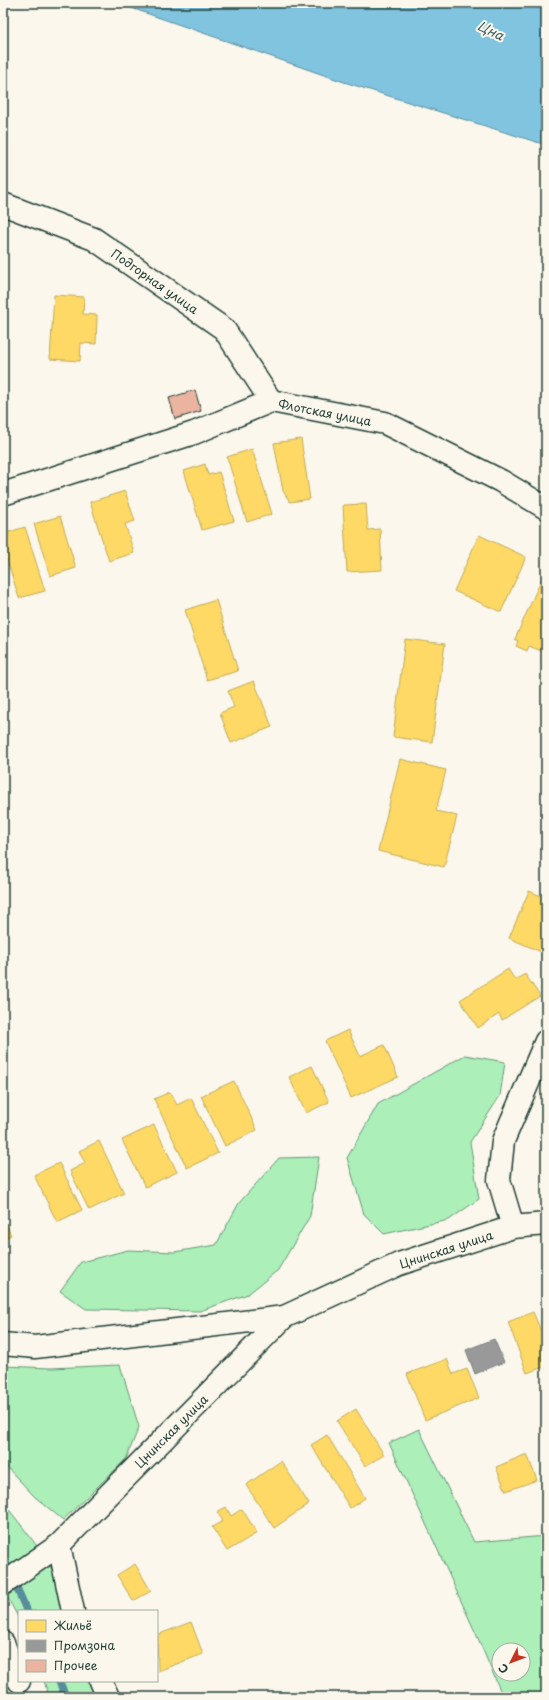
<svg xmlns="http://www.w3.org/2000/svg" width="549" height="1700" viewBox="0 0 549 1700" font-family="'Playpen Sans',sans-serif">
  <rect width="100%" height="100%" fill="#fbf7ec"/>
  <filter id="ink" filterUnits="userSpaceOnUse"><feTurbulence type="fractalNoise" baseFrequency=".025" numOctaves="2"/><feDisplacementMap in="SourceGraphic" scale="8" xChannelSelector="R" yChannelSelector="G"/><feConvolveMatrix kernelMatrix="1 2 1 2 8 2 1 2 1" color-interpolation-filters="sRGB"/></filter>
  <g filter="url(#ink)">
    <path fill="#acefb9" stroke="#669676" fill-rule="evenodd" d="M465,1055L505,1062L500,1096L470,1142L479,1199L449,1220L384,1234L364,1214L347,1158L378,1104Z
      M319,1157L310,1216L278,1270L248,1294L200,1311L86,1309L60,1291L81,1262L128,1250L174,1252L216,1245L239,1203L279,1158Z
      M120,1365L139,1427L126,1459L63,1520L35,1497L3,1463V1366L51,1368Z
      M419,1429L474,1542L546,1536V1697H503L477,1636L389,1443ZM499,1650H523V1674H499Z
      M3,1502C30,1537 57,1567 70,1611H19V1619L3,1589Z
      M44,1681H93L100,1697H49Z"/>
    <path fill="#80c4e0" stroke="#598e9b" d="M117,3H546V145L344,82Z"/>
    <path fill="#ffd966" stroke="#bcaa57" d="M54,295L84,297L83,314L97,315L96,344L81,343L80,361L50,359Z
      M301,439L310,499L290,502L283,491L274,443Z
      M252,449L272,514L247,522L227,457Z
      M205,464L208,475L219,472L234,521L202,530L184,471Z
      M125,491L135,521L125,524L134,553L109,561L90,502Z
      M366,504L368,530L380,529L382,570L347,572L343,505Z
      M60,516L76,568L50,576L34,524Z
      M25,527L45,591L19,598L3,547V534Z
      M479,535L526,557L501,612L454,591Z
      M546,569V653L529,646L527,651L516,646L518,641L515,639Z
      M216,600L238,671L207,680L185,610Z
      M405,639L445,644L432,742L393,737Z
      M254,681L272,727L231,743L220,713L234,707L228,691Z
      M400,759L446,770L436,811L457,816L444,867L378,851Z
      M529,891L546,898V954L509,938Z
      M508,969L515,980L525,974L540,996L502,1020L499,1014L478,1028L460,1000Z
      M348,1030L360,1056L384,1045L398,1077L351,1098L325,1041Z
      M312,1066L329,1102L306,1113L289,1077Z
      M234,1081L257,1130L225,1146L201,1096Z
      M170,1092L177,1105L191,1098L218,1153L187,1168L154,1099Z
      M154,1125L177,1172L145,1187L122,1140Z
      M99,1141L124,1193L89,1210L70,1171L85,1163L79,1151Z
      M59,1163L82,1210L57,1222L34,1175Z
      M3,1218L11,1235L3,1239Z
      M533,1312L544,1338L546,1337V1366L527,1373L508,1322Z
      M447,1359L453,1374L467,1369L479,1398L425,1420L407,1374Z
      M356,1409L384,1455L365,1466L337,1421Z
      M327,1435L365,1498L350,1508L311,1445Z
      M527,1454L537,1480L506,1491L496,1467Z
      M281,1461L309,1504L274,1528L246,1485Z
      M226,1507L231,1516L242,1509L257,1533L227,1551L212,1527L223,1521L217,1512Z
      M135,1564L151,1591L133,1601L117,1575Z
      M191,1622L203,1654L158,1671L157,1635Z"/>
    <path fill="#999" stroke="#747d7b" d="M494,1339L504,1362L475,1374L466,1350Z"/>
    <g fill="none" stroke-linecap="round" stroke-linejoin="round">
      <path stroke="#598e9b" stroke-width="8" d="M3,1557L27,1611
        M59,1681L66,1697"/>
    </g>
    <path fill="#ebb4a0" stroke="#1f3d34" d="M195,390L201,411L175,419L169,398Z"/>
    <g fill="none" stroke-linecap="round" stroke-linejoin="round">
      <defs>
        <path id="minor" d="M3,204L94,239L224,329L271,401
          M3,494L194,433L271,401L385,423L501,481L546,508
          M513,1227L499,1180L503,1141L546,1041
          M3,1344L35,1347L284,1317L399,1264L513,1227L546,1224
          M59,1545L73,1611
          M3,1584L59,1545L284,1317
          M3,1643L19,1681
          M101,1681L108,1697"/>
      </defs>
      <use href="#minor" stroke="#1f3d34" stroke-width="25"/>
      <use href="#minor" stroke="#fbf7ec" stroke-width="22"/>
    </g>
  </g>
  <g text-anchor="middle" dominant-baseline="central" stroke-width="4" stroke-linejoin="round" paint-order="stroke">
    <g font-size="12" fill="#1f3d34" stroke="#fbf7ec">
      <text transform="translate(155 281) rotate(35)">Подгорная улица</text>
      <text transform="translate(325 412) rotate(11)">Флотская улица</text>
      <text transform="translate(446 1249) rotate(-18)">Цнинская улица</text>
      <text transform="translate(171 1431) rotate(-45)">Цнинская улица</text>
    </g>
    <g font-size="13" font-style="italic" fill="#375f5f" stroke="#fbf7ec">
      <text transform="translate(491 30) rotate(26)">Цна</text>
    </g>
  </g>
  <rect width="549" height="1700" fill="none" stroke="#fbf7ec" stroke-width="16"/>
  <rect x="8" y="8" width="533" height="1684" fill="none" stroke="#1f3d34" stroke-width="1.5" filter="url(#ink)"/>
  <rect x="18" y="1610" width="140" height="72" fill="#fbf7ec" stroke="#a3ada2"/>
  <rect x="26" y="1620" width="20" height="12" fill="#ffd966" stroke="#a3ada2"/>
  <text x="54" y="1630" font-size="12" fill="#1f3d34">Жильё</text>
  <rect x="26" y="1640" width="20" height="12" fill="#999999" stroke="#a3ada2"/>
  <text x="54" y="1650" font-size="12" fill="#1f3d34">Промзона</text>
  <rect x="26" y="1660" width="20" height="12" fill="#ebb4a0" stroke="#a3ada2"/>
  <text x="54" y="1670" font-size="12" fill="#1f3d34">Прочее</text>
  <g transform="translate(511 1662) rotate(228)"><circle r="19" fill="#fbf7ec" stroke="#a3ada2"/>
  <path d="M0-3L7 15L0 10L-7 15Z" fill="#c8321e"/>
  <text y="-6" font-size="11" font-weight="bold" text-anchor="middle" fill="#1f3d34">С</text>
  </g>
</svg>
